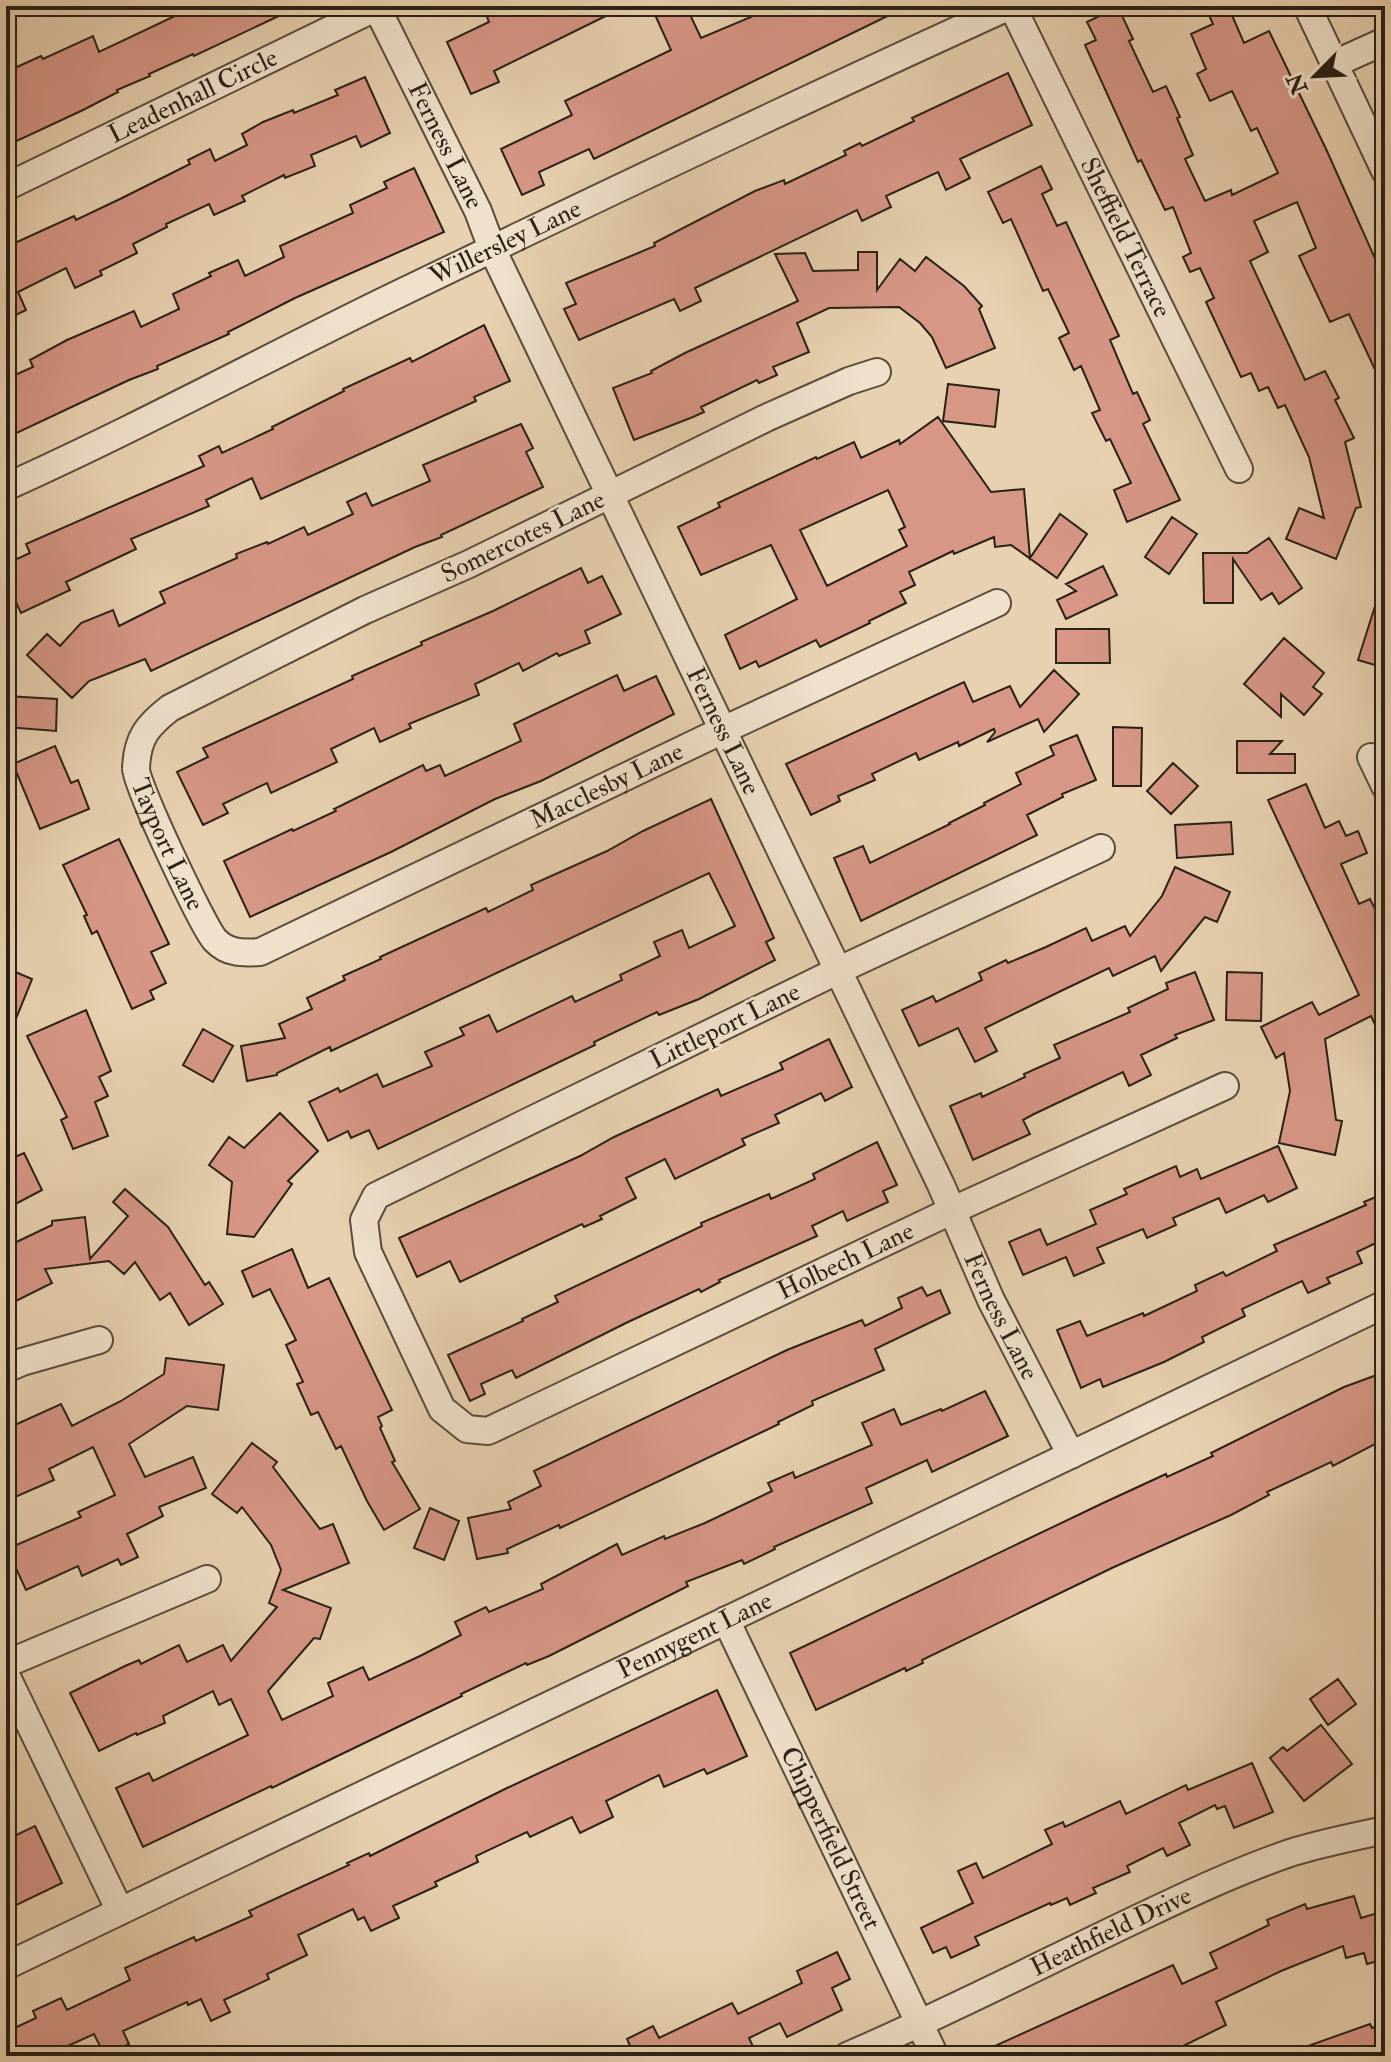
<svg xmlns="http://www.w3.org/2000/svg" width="1391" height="2062" viewBox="0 0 1391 2062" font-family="'IM FELL Double Pica',serif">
  <rect width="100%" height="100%" fill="#e8d1b0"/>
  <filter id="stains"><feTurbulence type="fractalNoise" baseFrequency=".0025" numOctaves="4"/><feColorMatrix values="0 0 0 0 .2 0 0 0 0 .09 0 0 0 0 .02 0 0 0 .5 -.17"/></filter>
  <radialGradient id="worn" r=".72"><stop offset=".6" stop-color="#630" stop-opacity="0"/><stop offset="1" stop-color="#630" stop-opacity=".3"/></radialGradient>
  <path fill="#d79686" stroke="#292016" stroke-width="2" fill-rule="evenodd" d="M170,6H300L194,56L193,54L149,74L150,76L117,90L118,92L83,110L6,146V72L41,56L43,59L93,36L99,52L175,16Z
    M510,6H626L494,71L499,82L471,94L447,42L489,22L487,17Z
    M651,6H686L701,38L751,17L749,13L763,6H908L594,159L589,149L539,172L544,185L522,195L501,149L572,115L565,101L671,50Z
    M1205,6H1228L1244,43L1269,31L1327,151L1385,281V391L1349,314L1330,322L1299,256L1316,248L1297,202L1254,221L1268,252L1250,261L1305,380L1325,371L1339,398L1335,400L1354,438L1345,442L1361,507L1356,508L1336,559L1286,539L1299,508L1324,518L1309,457L1285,405L1278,408L1268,387L1259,391L1251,373L1241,377L1206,302L1214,298L1200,268L1190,272L1183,257L1191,253L1173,207L1165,210L1141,160L1138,162L1085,45L1096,40L1087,22L1118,7L1133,39L1129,41L1153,92L1166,86L1180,117L1177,118L1193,155L1185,159L1205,201L1231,190L1232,195L1278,173L1257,128L1251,131L1232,91L1210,101L1197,74L1206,69L1191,34L1213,24Z
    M1008,73L1032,125L960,159L970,178L946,190L938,172L886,196L891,207L862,221L857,210L695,288L701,301L680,311L674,299L579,340L564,309L576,304L566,283L655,246L654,243L755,191L784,180L785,184L846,155L844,151L860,143L862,146L914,121L912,118Z
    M365,77L390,133L361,147L356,136L311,155L315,166L285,178L284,175L242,196L245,201L214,215L209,204L166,224L167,227L133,244L137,253L100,271L102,275L75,288L66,268L18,292L26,310L6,320V247L74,216L76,220L120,199L190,164L188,160L210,149L215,161L247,145L242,134L263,122L293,110L294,113L338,95L335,90Z
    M1041,166L1052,189L1042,194L1057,226L1066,222L1119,336L1110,340L1133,394L1137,392L1150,420L1143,424L1180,500L1127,522L1114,490L1131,483L1110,439L1106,441L1092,413L1100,410L1081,366L1074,370L1059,338L1069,333L1048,289L1043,291L1011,219L1003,223L988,192Z
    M414,168L444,232L295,298L228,332L229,334L157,366L158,369L129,380L6,438V379L33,367L30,360L67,340L134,311L141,327L179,309L173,294L211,276L209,273L238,260L245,276L284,257L280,246L353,213L350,205L387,188L384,182Z
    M858,252H877V290L900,259L915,271L926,257L964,286L982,306L979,309L995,348L946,368L932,337L920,323L899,307L829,308L797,323L809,352L773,367L777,375L759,383L757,380L701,407L704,412L693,417L634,440L613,388L652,373L651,371L685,353L798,301L775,254L805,253L813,271L858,270Z
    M484,325L510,381L474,397L476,401L261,499L252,478L206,500L209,506L131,539L136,549L66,582L70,590L21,613L6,581V564L30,553L26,544L204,466L199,456L219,446L222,453L273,429L272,427L344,391L343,389L410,358L412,362Z
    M948,384L999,390L995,427L943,421Z
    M938,417L991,492L1024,489L1030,558L1060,514L1087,534L1057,578L1011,545L995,547L994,537L954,554L953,551L909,572L915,585L900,592L906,603L869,621L870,623L820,647L816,640L759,667L756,661L740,669L725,635L797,599L771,545L701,575L678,527L720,507L718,503L816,457L817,459L854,442L861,458L899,440L900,444ZM888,490L905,527L899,530L907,546L827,586L800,530Z
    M521,424L533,448L526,452L543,487L441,535L442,537L415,547L151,671L145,659L89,681L72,698L27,655L47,634L60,646L81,623L113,610L119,626L165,603L160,592L237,558L236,554L267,542L268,544L304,527L308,535L353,514L347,502L366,493L372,506L430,481L423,465Z
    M1172,517L1197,534L1169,574L1145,557Z
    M1269,538L1302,588L1279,604L1272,593L1261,600L1233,559V603H1204L1203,553H1247Z
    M1103,566L1117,595L1066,619L1057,600L1076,591L1066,584Z
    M581,568L588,583L602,576L621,614L585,631L590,643L559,656L557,653L523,671L519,663L475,684L479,695L409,724L411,728L380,742L374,728L331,749L337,762L271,793L267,783L223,804L228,813L203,825L177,772L208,757L203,748L353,679L352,676L422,645L421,642L493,611Z
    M1381,587L1385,588V668L1358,660Z
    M1056,629H1109L1110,663H1056Z
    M1284,638L1324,673L1313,687L1322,694L1304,715L1281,694V717L1244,684Z
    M1054,670L1079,694L1044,732L1038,719L987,742L995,732L994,729L959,746L958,742L919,760L916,753L872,774L875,780L838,796L840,801L811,815L786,764L964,682L973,702L1010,686L1020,707Z
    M617,675L624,691L656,676L674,714L541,781L495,799L391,852L250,917L224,861L292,829L293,831L336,811L334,809L423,765L426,771L440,765L445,776L521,741L514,724Z
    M6,696L57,699L56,731L6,727Z
    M1113,727L1142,728L1141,786H1113Z
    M1077,735L1096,780L1062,794L1063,797L1027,815L1037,835L861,921L834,858L863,846L870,863L950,824L949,823L985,805L984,803L1021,784L1016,773L1054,755L1050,746Z
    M1237,741H1282L1270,754H1295V773H1237Z
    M55,746L71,783L78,780L89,809L40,829L13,764Z
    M1173,763L1198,786L1171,814L1147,791Z
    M1306,784L1325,828L1339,821L1346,836L1358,831L1367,853L1341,864L1359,904L1370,899L1375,909L1385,904V1046L1371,1016L1325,1039L1336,1120L1342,1121L1335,1155L1279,1143L1290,1091L1284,1053L1276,1058L1261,1027L1312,1002L1319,1015L1359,995L1268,800Z
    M711,799L774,938L766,942L775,960L699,999L659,1015L657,1012L594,1042L595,1045L378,1149L369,1130L351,1138L348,1131L328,1141L309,1102L338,1088L340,1092L377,1074L383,1087L432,1066L425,1052L464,1035L460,1028L489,1015L497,1032L572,996L575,1002L622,980L620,975L660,956L654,942L682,930L689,948L735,926L709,873L331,1051L330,1047L277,1073V1075L247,1081L241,1046L285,1038L279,1024L312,1009L307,998L345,980L343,976L381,959L380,957L486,908L488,912L533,890L531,885L607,851L643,831Z
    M1231,822L1233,854L1177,858L1175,825Z
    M119,839L169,944L151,952L166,983L150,991L154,999L132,1009L97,931L92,934L84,916L87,915L63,865Z
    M1175,867L1230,892L1217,922L1205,917L1161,971L1155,956L1113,976L1109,968L1065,989L985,1028L997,1051L975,1062L958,1028L919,1046L902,1010L933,996L936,1002L982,980L979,973L1006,960L1008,963L1046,947L1086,928L1092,941L1125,926L1130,936L1162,896Z
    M6,968L32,979L7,1041L6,1040Z
    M1195,972L1214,1020L1175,1035L1177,1038L1141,1055L1151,1075L1129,1086L1123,1072L1034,1114L1023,1120L1030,1134L973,1160L950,1106L981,1093L982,1097L1025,1077L1024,1074L1060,1058L1054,1045L1130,1012L1128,1008L1168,989L1166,983Z
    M1227,972L1262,973L1261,1021L1226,1020Z
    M86,1010L111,1071L99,1077L108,1096L95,1102L108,1136L73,1149L61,1120L67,1117L27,1036Z
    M203,1029L233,1046L213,1082L183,1065Z
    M829,1039L852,1087L825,1101L821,1093L775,1115L779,1123L742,1139L745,1145L675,1179L665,1159L626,1178L636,1198L600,1216L602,1219L584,1227L582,1224L460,1282L450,1261L417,1277L399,1238L580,1156L614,1137L718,1089L721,1096L783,1069L780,1063Z
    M280,1113L318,1151L288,1181L292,1184L254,1237L227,1234L232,1182L209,1165L229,1137L244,1148Z
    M877,1142L897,1185L883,1191L888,1202L847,1221L843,1211L812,1226L817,1236L719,1280L720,1282L701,1292L699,1289L628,1322L516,1378L512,1370L481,1384L485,1394L470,1401L448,1355L523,1321L522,1319L558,1302L555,1296L702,1226L701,1223L769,1194L771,1199L815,1179L813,1174Z
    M1278,1146L1297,1188L1268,1202L1264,1195L1226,1213L1219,1198L1173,1218L1176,1225L1147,1238L1143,1229L1097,1248L1104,1263L1074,1276L1066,1257L1023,1275L1009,1242L1040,1229L1047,1245L1096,1224L1090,1210L1127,1194L1124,1189L1176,1166L1180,1177L1197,1169L1201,1179Z
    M24,1153L42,1190L6,1209V1161Z
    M125,1189L168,1227L205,1285L209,1282L223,1304L189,1325L170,1293L160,1300L135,1262L124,1274L109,1261L45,1269L52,1283L6,1306V1247L52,1225V1221L85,1217L90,1259L128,1216L113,1202Z
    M1385,1193V1245L1382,1240L1357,1252L1362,1263L1327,1278L1330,1283L1308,1293L1302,1281L1242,1309L1245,1316L1202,1337L1204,1342L1164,1362L1103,1387L1100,1379L1081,1388L1057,1330L1080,1321L1087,1336L1143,1313L1144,1316L1197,1291L1195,1285L1223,1272L1226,1276L1277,1251L1274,1245L1366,1205L1364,1202Z
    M292,1249L308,1288L329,1278L392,1410L378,1417L382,1426L380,1428L395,1461L392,1462L420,1509L384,1530L367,1501L341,1446L336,1449L318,1412L311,1415L297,1384L303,1382L286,1345L296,1340L270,1289L253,1297L242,1271Z
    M922,1287L927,1296L940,1290L950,1313L875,1349L884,1370L812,1401L813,1405L778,1422L779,1424L560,1528L559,1525L507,1549L508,1553L477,1559L468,1518L511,1509L508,1502L541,1486L534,1471L787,1350L862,1320L865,1326L902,1308L898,1298Z
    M166,1358L224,1365L218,1410L187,1406L129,1444L145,1477L193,1457L206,1488L159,1507L163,1516L127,1534L138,1557L121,1565L118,1559L82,1576L78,1566L26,1590L7,1549L81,1517L78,1512L115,1495L93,1447L49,1469L54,1480L6,1501V1429L61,1404L72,1426L121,1401L164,1374Z
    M1385,1372V1439L1333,1466L1331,1462L1267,1492L1269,1495L1231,1515L1114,1567L922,1660L923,1663L906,1671L905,1668L816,1710L790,1653L1101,1504L1166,1474L1167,1477L1213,1456L1211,1453L1344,1387Z
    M985,1391L1008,1436L932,1472L927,1460L866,1488L872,1503L774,1547L775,1549L744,1564L742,1560L686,1582L688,1586L549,1656L527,1665L526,1663L461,1694L462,1696L292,1778L272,1788L271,1786L143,1847L116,1788L149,1773L153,1781L248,1735L231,1699L219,1705L213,1691L163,1716L165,1723L137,1735L136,1733L99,1751L70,1693L125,1666L139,1660L141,1664L179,1645L187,1662L223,1645L231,1661L277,1607L269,1603L281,1570L271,1545L242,1507L237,1513L212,1494L252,1443L277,1462L273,1467L320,1529L333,1524L349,1563L283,1590L331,1608L320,1639L314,1638L268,1691L282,1720L333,1696L328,1683L363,1667L369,1680L420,1656L461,1635L455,1622L486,1607L489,1612L543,1589L541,1584L617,1544L622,1555L664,1536L665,1539L705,1523L772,1491L768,1483L793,1472L795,1478L872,1445L862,1423L894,1409L901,1425L941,1409L942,1411Z
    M430,1508L459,1521L444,1560L414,1548Z
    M1338,1679L1356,1704L1328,1725L1310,1699Z
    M717,1690L747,1756L707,1774L704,1769L664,1787L659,1775L606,1801L613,1817L580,1833L572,1817L530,1837L527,1832L476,1856L478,1862L435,1882L437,1886L393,1906L399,1918L371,1931L364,1917L358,1920L353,1909L298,1935L307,1955L267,1974L269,1979L224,2000L230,2012L211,2021L201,1999L188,2005L187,2002L123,2031L129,2044L105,2056L94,2034L46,2056H6V2032L36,2018L33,2011L61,1998L67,2010L130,1980L125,1968L194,1937L196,1941L252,1916L249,1911L349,1865L347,1863L369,1853L370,1856L507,1788Z
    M1321,1725L1352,1764L1304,1801L1270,1758L1283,1747L1287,1751Z
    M1252,1763L1273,1812L1234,1828L1225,1806L1217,1809L1215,1805L1179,1823L1190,1845L1167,1856L1163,1848L1127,1866L1130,1872L1093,1888L1096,1893L1070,1905L1067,1898L1051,1905L1050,1903L975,1937L979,1945L951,1958L946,1947L933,1953L921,1928L973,1903L958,1871L976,1863L983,1878L1052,1844L1045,1830L1063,1822L1065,1827L1120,1801L1126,1814L1186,1785L1188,1790Z
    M35,1826L62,1883L6,1910V1840Z
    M1354,1896L1361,1918L1381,1912L1385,1926V1959L1367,1964L1364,1953L1346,1958L1343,1946L1281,1971L1216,2002L1226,2025L1177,2049L1159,2056H973L1173,1965L1182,1984L1217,1968L1210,1953L1269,1925L1267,1920L1305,1904L1307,1909Z
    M837,1952L850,1979L832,1988L842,2010L787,2037L780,2023L749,2038L755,2051L744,2056H620L632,2050L627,2039L653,2026L659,2038L732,2003L738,2014L802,1983L797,1971Z
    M1370,2024L1372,2028L1385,2024V2056H1289L1288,2053Z"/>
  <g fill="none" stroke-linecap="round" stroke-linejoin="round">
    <defs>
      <g id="minor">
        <path id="s1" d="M376,6L478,211L493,251L941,1185L991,1300L1071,1455"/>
        <path id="s2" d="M1012,6L1239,469"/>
        <path d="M1307,6L1385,171"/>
        <path d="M1334,64L1385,41"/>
        <path id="s3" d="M6,187L379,6"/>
        <path id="s4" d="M877,372L849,381L766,418L469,564L365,610L170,708C147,726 137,738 136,769C135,782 203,927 215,940C228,954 243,953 260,952L721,731L997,603"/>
        <path id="s5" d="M6,487C135,429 259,362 386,300C593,200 801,101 1010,6"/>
        <path d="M1371,757L1385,786"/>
        <path id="s6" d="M1101,848L837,971L376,1196L364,1220L368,1252L442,1409L467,1429L488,1431L951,1211L1225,1086"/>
        <path d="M6,1369L22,1362L99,1340"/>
        <path id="s7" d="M726,1620L935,2056"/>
        <path d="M6,1664L207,1579"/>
        <path d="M6,1675L120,1911"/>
        <path id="s8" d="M6,1966L1385,1304"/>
        <path id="s9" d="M847,2056C942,2015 1034,1968 1128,1923C1181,1898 1234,1872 1290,1853C1321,1843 1353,1837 1385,1830"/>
      </g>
    </defs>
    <use href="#minor" stroke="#594c3c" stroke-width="30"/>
    <use href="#minor" stroke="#f0e1cc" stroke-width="26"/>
  </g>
  <g text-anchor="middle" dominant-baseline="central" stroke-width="6" stroke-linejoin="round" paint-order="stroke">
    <g font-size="26" fill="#292016" stroke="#f0e1cc">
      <text stroke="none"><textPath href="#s3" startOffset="208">Leadenhall Circle</textPath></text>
      <text stroke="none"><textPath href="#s1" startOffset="156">Ferness Lane</textPath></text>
      <text stroke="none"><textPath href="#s2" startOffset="258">Sheffield Terrace</textPath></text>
      <text stroke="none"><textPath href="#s5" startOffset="556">Willersley Lane</textPath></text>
      <text transform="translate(523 537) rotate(-26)">Somercotes Lane</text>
      <text stroke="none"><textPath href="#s1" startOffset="804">Ferness Lane</textPath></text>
      <text stroke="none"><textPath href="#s4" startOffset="1478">Macclesby Lane</textPath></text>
      <text stroke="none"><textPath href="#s4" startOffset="938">Tayport Lane</textPath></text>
      <text transform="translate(725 1026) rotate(-26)">Littleport Lane</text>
      <text stroke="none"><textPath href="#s6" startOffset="1486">Holbech Lane</textPath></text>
      <text stroke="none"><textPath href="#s1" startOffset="1452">Ferness Lane</textPath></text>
      <text stroke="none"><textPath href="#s8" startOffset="764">Pennygent Lane</textPath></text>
      <text stroke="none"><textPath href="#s7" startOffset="242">Chipperfield Street</textPath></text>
      <text stroke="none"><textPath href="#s9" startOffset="292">Heathfield Drive</textPath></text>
    </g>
  </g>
  <rect width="1391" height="2062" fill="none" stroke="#e8d1b0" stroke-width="32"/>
  <rect x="8" y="8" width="1375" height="2046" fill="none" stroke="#292016" stroke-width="4"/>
  <rect x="16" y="16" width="1359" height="2030" fill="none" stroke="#292016" stroke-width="2"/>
  <g transform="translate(1315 76) rotate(246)" stroke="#f0e1cc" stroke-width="6" paint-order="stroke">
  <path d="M0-6L14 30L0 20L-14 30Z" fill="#292016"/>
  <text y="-12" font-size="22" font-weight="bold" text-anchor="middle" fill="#292016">N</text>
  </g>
  <rect width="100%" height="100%" filter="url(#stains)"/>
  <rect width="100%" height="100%" fill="url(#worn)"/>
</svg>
